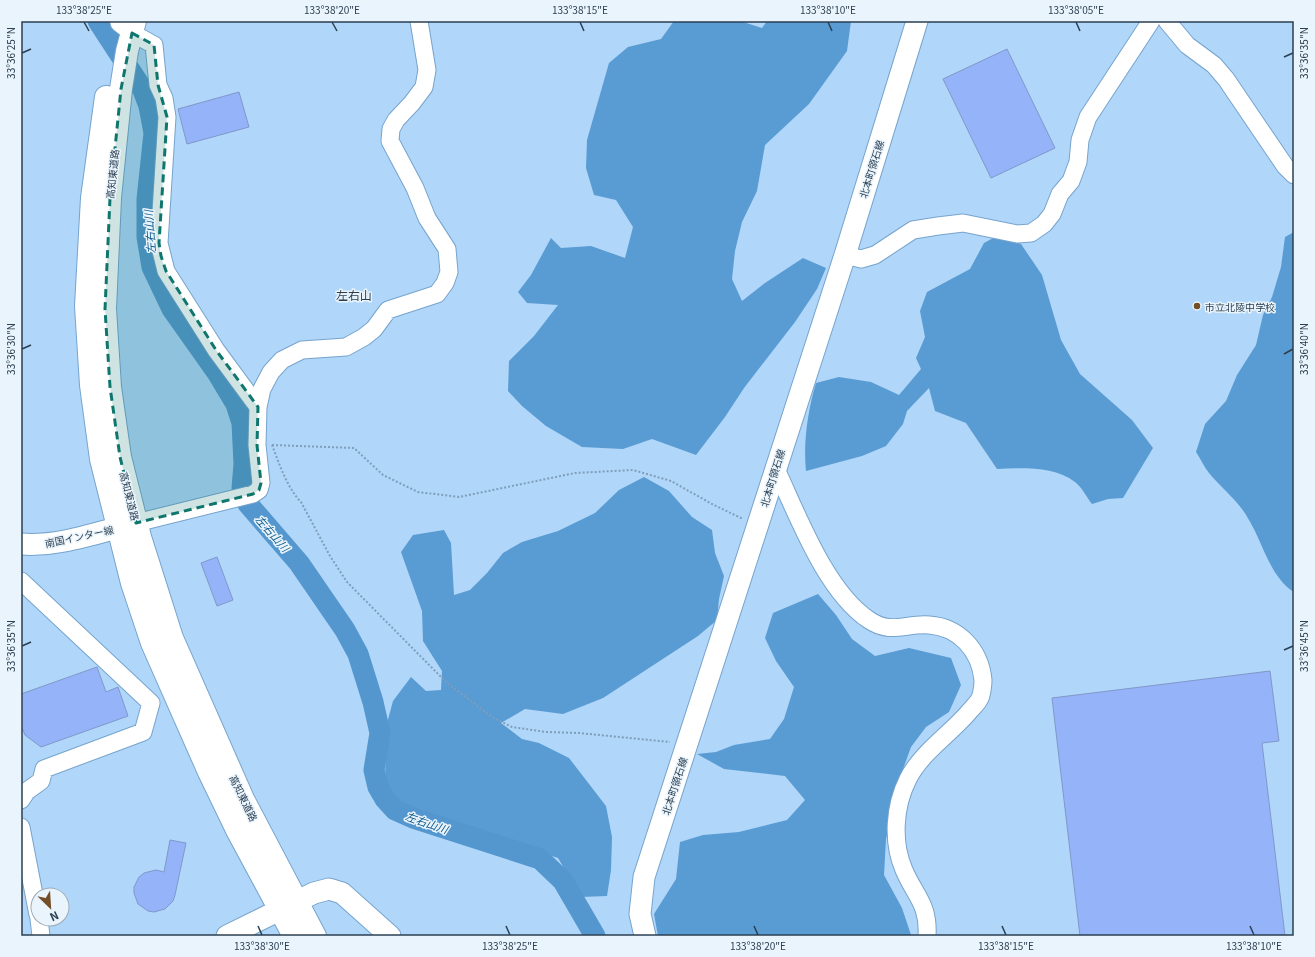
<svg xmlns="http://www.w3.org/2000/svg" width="1315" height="957" viewBox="0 0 1315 957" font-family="Georgia,'Noto Sans JP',serif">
  <rect width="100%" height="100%" fill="#b0d6f9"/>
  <path fill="#599bd3" d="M674,21H740L762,28L767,21H851L847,51L809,104L765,145L757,191L742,222L735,251L732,279L742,301L765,283L803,258L826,268L817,289L795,322L744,388L725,417L696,455L652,439L623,449L582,447L546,426L522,406L508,391L509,361L534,336L558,305L527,303L518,292L531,275L551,238L561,248L591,246L625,258L633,227L616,200L594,195L586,168L587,140L609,63L628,47L661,39Z
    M1294,232V592C1270,577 1263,543 1249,520C1239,501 1222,489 1209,473C1204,467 1201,459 1196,452L1205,424L1226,401L1237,375L1256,345L1263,315L1272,297L1281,267L1285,237Z
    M997,236L1021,244L1042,275L1061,340L1080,374L1132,420L1153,448L1123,498L1108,499L1092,504C1087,498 1082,487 1075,482C1054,466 1022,468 997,469L966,423L935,411L929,388L907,411L903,424L886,446L862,456L806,471C803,443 808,409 816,383L839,377L871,382L899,395L921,369L916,358L925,337L920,311L927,292L970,269L984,243Z
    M644,477L669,491L692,517L712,530L715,553L724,576L719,599L717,620L698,636L603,698L563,714L525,709L501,723L522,739L539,743L569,758L606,806L612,837L611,870L607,896L581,897L558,858L416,812L400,804L385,785L386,727L393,701L411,677L426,691L441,690L442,671L423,641L422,611L401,552L413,535L444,530L451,543L454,595L470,590L487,573L503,553L522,542L558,531L595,513L619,490Z
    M818,594L836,615L852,639L875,656L909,648L951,658L961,685L949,712L926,727L911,747L902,772L886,839L884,875L902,908L911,935L658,936L654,914L676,879L680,842L703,835L739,832L787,820L805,800L785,776L724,769L697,754L716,752L734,745L770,739L784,719L794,687L776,661L765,638L773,613Z"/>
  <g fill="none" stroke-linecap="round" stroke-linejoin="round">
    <path stroke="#5496ce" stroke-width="21" d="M98,21L143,90L149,106L154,133L147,199V237L152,267L172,309L218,374L236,404L242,423L244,464L242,488L248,504L299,563L345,630L358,654L373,702L380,733L374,770L378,787L385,799L395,810L413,818L540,859L563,881L595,936"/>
  </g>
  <path fill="#94b3f9" stroke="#8197c9" d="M1007,49L1055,148L991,178L943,79Z
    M239,92L249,127L187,144L178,109Z
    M217,557L233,600L217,606L201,563Z
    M97,667L106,692L118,687L128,716L41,747L25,735L21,725V694Z
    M1270,671L1279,741L1262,743L1285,936H1080L1052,698Z
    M170,840L186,843L175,895L173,901L165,909L154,912L148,911L138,904L134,893V887L139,877L144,873L156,870L164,872Z"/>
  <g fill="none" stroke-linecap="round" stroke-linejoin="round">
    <defs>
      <path id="minor" d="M1167,21L1187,45L1214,65L1226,79L1285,166L1294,175
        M119,23L132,33L154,45L158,85L164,98L167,117L159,243L166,271L216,350L258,407
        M845,255L861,259L875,255L913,230L938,226L963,223L1017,234L1031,233L1044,224L1052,214L1060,194L1071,181L1078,162L1080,140L1088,117L1151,21
        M775,467C797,513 825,591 869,620C891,635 906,623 929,625C959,627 980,650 983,680C983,684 982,694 980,698C978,703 972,708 968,713C949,735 921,753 908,779C894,807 892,842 904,870C915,896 929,904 927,936
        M136,523L253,494L259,490L261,483L257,445L258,407L262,389L271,372L282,360L302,350L346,347L364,337L374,329L388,310L437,294L445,283L449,272L447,249L427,218L415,188L390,141L391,129L396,120L412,103L424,87L427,70L419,21
        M21,581L151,703L143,732L44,769L41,781L27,791L21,800
        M21,827L38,915
        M39,919L41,936"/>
      <path id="major" d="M21,544C60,547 98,532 136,523
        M227,936L314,893L329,889L342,893L390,936
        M645,936L640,914L644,877L845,255L917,21"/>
      <path id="highway" d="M135,21L127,51L121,89L110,198L105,309L110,387L120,457L140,537L172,638L243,799L315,936
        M106,97L92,198L86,306L91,385L101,459L132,583L152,643L209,772L237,830L294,936"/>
    </defs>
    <use href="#minor" stroke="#76a4cd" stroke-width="19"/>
    <use href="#major" stroke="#76a4cd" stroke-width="23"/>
    <use href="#highway" stroke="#76a4cd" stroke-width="24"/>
    <path stroke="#7f9eba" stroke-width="2" stroke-dasharray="2 2" stroke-linecap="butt" d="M272,445C279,463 287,488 301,502L330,556L347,582L446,682L492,717L512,727L546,732L579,733L670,742
      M272,445L354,448L383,475L418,492L459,497L575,473L633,470L671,481L712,504L743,519"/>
    <use href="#minor" stroke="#fff" stroke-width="17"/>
    <use href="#major" stroke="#fff" stroke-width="21"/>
    <use href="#highway" stroke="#fff" stroke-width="22"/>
  </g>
  <path fill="#0f766e" fill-opacity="0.2" stroke="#0f766e" stroke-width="3" stroke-dasharray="8 5" stroke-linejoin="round" d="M132,33L154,45L158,85L167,117L159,243L161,256L166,271L216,350L258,407L257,445L261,483L259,490L253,494L136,523L120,457L110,387L105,309L110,198L121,89Z"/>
  <path fill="none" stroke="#2b3f50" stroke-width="1.5" d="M84,22L89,31M332,22L337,31M580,22L584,31M828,22L832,31M1076,22L1080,31M22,53L31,49M1284,57L1293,53M22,349L31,345M1284,354L1293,349M22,646L31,642M1284,650L1293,646M258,926L262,935M506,926L510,935M754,926L758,935M1002,926L1006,935M1250,926L1254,935"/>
  <circle fill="#734f29" stroke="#eaf4fc" stroke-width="1.5" cx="1197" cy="306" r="4"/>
  <g text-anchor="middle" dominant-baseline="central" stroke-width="3" stroke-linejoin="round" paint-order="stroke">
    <g font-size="10" fill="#2b3f50" stroke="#eaf4fc">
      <text transform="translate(871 169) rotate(-73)">北本町領石線</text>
      <text transform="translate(112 174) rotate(-84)">高知東道路</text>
      <text transform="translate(772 478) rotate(-73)">北本町領石線</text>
      <text transform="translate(130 496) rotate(76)">高知東道路</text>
      <text transform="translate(79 536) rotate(-12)">南国インター線</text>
      <text transform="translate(674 786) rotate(-72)">北本町領石線</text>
      <text transform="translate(244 798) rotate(64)">高知東道路</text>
    </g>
    <g font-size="10" fill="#2b3f50" stroke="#eaf4fc" text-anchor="start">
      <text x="1205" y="306">市立北陵中学校</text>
    </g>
    <g font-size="11" font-style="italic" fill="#0b5a8e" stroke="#eaf4fc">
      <text transform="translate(149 232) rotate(-94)">左右山川</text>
      <text transform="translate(273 533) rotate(49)">左右山川</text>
      <text transform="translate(427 822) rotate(19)">左右山川</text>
    </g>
    <g font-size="12" fill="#2b3f50" stroke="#eaf4fc">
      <text x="354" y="294">左右山</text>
    </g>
  </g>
  <rect width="1315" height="957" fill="none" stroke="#eaf4fc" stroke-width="44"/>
  <g transform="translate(50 907) rotate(155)"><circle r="19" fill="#eaf4fc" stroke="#9eacb7"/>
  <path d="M0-3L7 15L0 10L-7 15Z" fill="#734f29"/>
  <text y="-6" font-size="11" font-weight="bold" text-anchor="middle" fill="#2b3f50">N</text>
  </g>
  <rect x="22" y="22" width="1271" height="913" fill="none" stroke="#2b3f50" stroke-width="1.5"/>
  <g font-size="10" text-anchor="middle" fill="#2b3f50">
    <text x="84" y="14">133°38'25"E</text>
    <text x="332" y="14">133°38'20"E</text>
    <text x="580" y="14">133°38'15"E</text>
    <text x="828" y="14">133°38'10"E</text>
    <text x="1076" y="14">133°38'05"E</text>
    <text transform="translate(1304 53) rotate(-90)" y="4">33°36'35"N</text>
    <text transform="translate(11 53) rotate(-90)" y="4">33°36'25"N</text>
    <text transform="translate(1304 349) rotate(-90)" y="4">33°36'40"N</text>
    <text transform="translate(11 349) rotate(-90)" y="4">33°36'30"N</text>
    <text transform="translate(1304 646) rotate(-90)" y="4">33°36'45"N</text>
    <text transform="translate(11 646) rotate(-90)" y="4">33°36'35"N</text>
    <text x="262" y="950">133°38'30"E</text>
    <text x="510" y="950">133°38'25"E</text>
    <text x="758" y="950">133°38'20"E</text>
    <text x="1006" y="950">133°38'15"E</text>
    <text x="1254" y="950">133°38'10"E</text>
  </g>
</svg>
